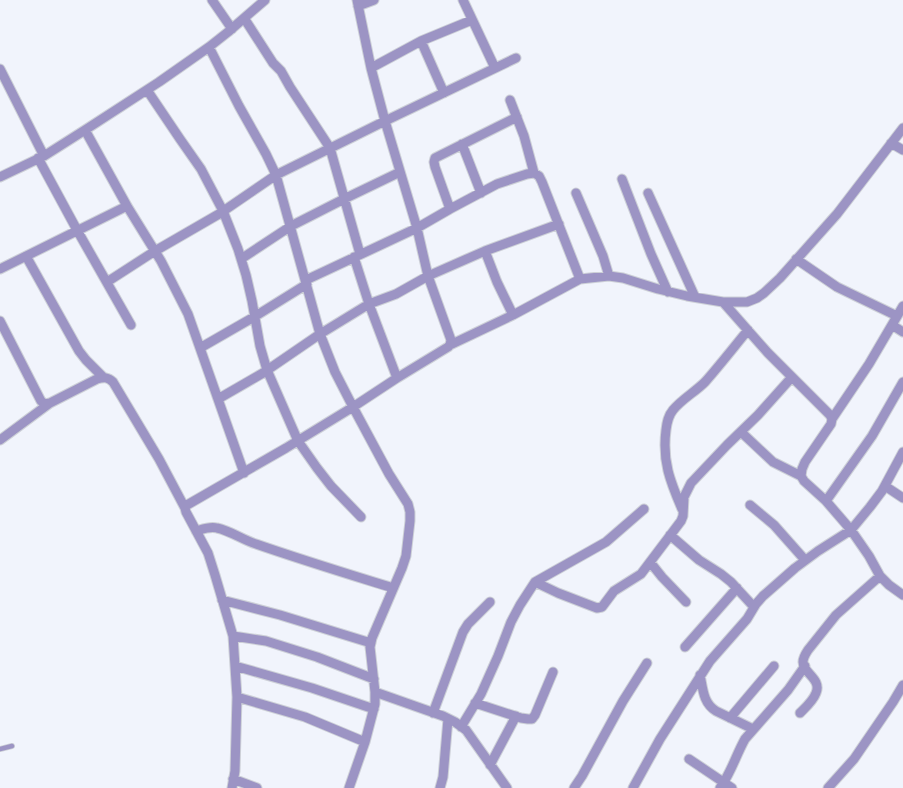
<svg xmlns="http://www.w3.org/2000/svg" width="903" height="788" viewBox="0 0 903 788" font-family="'Roboto Condensed',sans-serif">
  <rect width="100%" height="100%" fill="#f1f4fc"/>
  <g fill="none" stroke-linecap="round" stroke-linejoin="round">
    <defs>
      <path id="lane" d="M0,749L12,746"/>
      <path id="street" d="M212,0L232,29
        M463,0L495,68
        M358,6L374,0
        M244,18L273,63L281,71L290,87L330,148L360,254
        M421,41L444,93
        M209,47L239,106L266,154L276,175L320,334L335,372L353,407L389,474L408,504L410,512V521L406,556L402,568L372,638L370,647L375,692V704L365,742L349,788
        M371,68L421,41L472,20
        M0,69L44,156
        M147,90L180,139L201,169L223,211L238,249L246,275L252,301L260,346L267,370L298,441L317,468L331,486L361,517
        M510,100L524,136L534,173
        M85,130L127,206L161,261L188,314L244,473
        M891,143L903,150
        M462,144L481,193
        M38,158L77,230L131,325
        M0,177L44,156L85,130L159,82L209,47L228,32L265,0
        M622,179L651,254L668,292
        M576,193L603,256L609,276
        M648,193L695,297
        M450,209L435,167L434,162L435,158L517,117
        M485,251L497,282L513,315
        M26,256L79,351L86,360L103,377
        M354,257L369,304L397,378
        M241,259L291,226L344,199L400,172
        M796,259L837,287L897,316
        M0,269L127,206
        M306,280L417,228L450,209L497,184L527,174L534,173L539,176L542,182L580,279
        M107,282L155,251L219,214L276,175L385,121L516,58
        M723,302L768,353L830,415L832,419L831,424L805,462L802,469L801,476L804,481L826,501L851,530L869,556L880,576L889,585L903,595
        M0,321L41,401L45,404L50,403L97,379C104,377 108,377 113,382L159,459L185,508
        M892,325L903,332
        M450,345L513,315L580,279L609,276L623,278L658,289L687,296L723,302H747L757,298L764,293L780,278L837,214L903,128
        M200,348L254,317L307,284
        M218,399L263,373L320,334L369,304L396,294L428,276L485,251L559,224
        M832,419L869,364L903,306
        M741,432L773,462L801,476
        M0,440L50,403
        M885,486L903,498
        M826,501L872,436L903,382
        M750,505L774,525L805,560
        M682,509C670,481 662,461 666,430C667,422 668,416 673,410C682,399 695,392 705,382C720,365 734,347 748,330
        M196,531C203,529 210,526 217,528C231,531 243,540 256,544C302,560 348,574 393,588
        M670,535L699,560L721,574L731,582L754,607
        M650,562L662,577L686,602
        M535,582L558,593L597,608L602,607L614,591L641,574L681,521L683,516L684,497L691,483L727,445L758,415L792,377
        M222,600L280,615L371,643
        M233,636L266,641L317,657L374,679
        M685,647L737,588
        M235,666L312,688L374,709
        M700,675C703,689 703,703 716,711L753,729
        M375,692L443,716L455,722L466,730L507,788
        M237,697L305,717L365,742
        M475,703L521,718L528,719H532L535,715L553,672
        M433,713L463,632L468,624L490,602
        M800,713C806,707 813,701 816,693C822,679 803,673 803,662C803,658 806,653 808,650L836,615L880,576
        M730,718L774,666
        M461,727L481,694L498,656L511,622L520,605L535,582L606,542L644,509
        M689,759L732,788
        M490,765L516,716
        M233,779L257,788
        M232,788L235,771L237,697L233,636L215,575L208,553L186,512L185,508L187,505L286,448L353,407L397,378L448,347L450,345L451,340L428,276L417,228L385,121L371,68L357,0
        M440,788L443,777L448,719
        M574,788L582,776L623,701L647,663
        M633,788L660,739L710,661L747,619L756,604L763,596L795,568L818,551L851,530L870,507L882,491L903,452
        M720,788C731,773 736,755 745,739L788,690L805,666
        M828,788L854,759L893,702L903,685"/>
    </defs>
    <use href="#lane" stroke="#cdd0d7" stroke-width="6"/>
    <use href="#street" stroke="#cdd0d7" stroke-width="11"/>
    <use href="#lane" stroke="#9c94c4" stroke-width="4.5"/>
    <use href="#street" stroke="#9c94c4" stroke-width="9"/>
  </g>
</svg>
